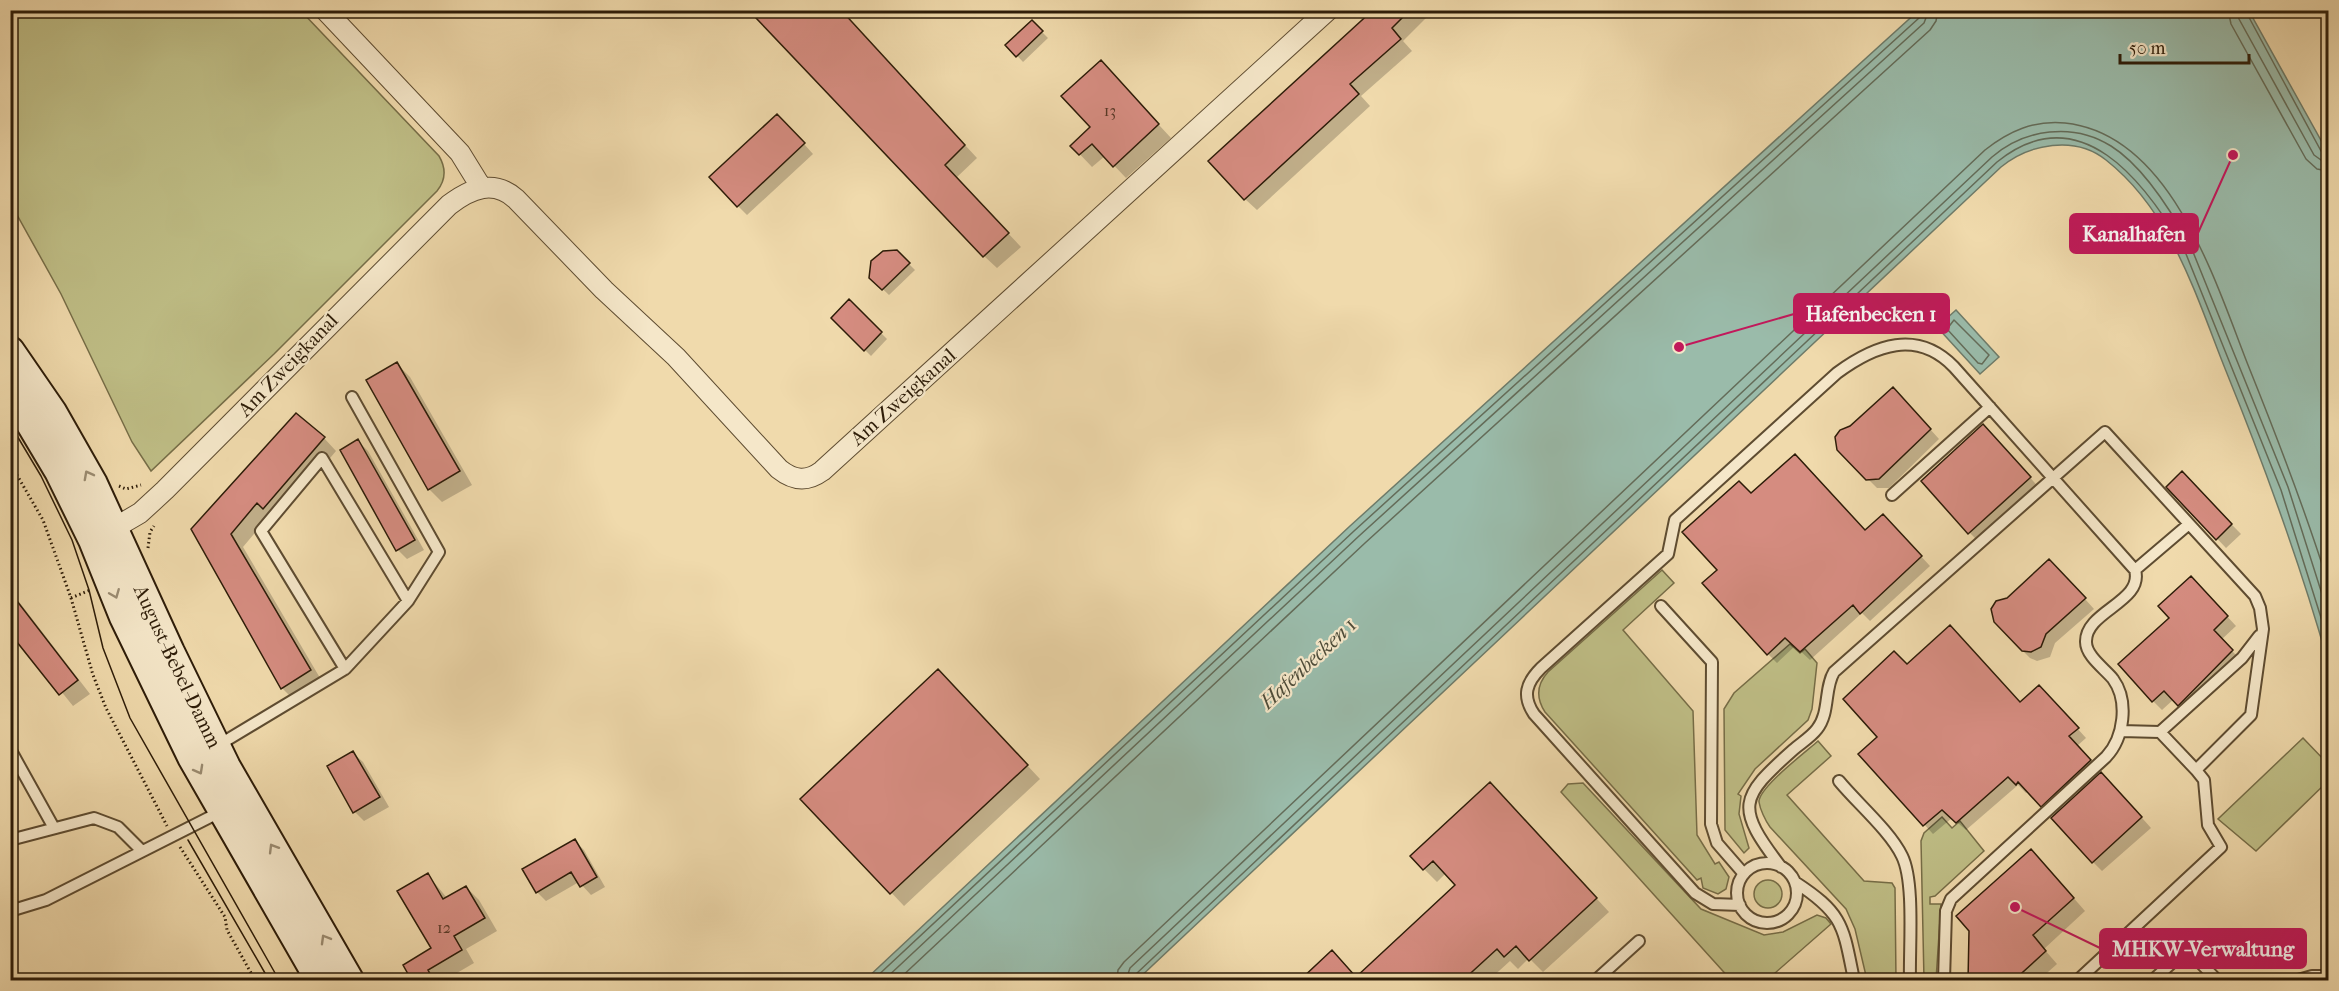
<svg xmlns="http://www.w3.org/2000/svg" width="2339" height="991" viewBox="0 0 2339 991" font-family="'IM FELL French Canon',serif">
  <rect width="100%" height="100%" fill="#f0daac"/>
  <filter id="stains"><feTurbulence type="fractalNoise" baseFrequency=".00333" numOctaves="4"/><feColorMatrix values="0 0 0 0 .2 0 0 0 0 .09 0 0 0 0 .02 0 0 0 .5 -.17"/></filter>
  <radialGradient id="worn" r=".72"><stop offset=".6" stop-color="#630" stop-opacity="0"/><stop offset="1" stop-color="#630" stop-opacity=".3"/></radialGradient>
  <path fill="#bfbe86" stroke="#766d47" stroke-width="1.5" d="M10,11H301L439,156C446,168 446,180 437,191L274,354L151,471L132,442L61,294L11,204Z
    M1662,570L1674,583L1623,630L1693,711L1697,835L1715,864L1719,862L1729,877L1726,889L1718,894L1703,888L1701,878L1697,880L1545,712C1536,698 1537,684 1548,672Z
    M1790,644L1800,653L1805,649L1817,663L1812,709L1808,720L1755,769L1738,794L1741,796L1739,814L1749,848L1744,853L1725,830L1724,709L1734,693Z
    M2303,738L2328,764V781L2256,851L2218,819Z
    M1818,741L1831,756L1787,795L1864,881L1892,883L1895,888L1896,980H1867L1855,929L1846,909L1770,827C1765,820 1760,809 1759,802C1758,788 1807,751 1818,741Z
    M1583,783L1701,909L1764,935L1783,932L1817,915L1826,918L1831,924L1767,980H1731L1561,792L1568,784Z
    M1942,817L1952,828L1960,821L1984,851L1935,896L1930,897V904H1941L1936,980H1924L1921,841L1924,833Z
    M1754 894a14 14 0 1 1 28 0a14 14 0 1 1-28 0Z"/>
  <path fill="#9abbaa" stroke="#6e7b69" stroke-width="1.5" d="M1918,11H2249L2328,153V662C2300,563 2265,467 2226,371C2196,296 2172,212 2106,160C2075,135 2029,144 2001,167L1137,980H865L1350,526Z
    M1956,310L1999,357L1980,374L1937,327Z"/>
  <path fill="#0003" d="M840,10L977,158L956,178L1021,247L997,268L984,256Z
    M1375,10H1425L1429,15L1403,41L1412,51L1361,96L1370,106L1257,210L1245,199Z
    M1032,22L1048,38L1023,62L1007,45Z
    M1113,75L1171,138L1126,178L1105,156L1092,167L1072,146L1092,128Z
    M787,125L813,154L747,215L738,206Z
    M897,252L915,270L889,295L871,278Z
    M849,301L887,339L871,356L833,318Z
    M397,364L410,377L472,485L442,502L429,489Z
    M1903,399L1939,439L1889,488H1877L1838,449Z
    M324,438L336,451L277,521L270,515L243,547L323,683L295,701L282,688L193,529Z
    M1996,439L2042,491L1982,545L1970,533Z
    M358,441L368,451L424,550L407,559L398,550Z
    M2182,474L2241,534L2226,548L2168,487Z
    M1751,495L1865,532L1892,525L1930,566L1870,621L1862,613L1810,660L1795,646L1777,663L1768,654L1719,570Z
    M2059,570L2094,609L2055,643L2050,657L2037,661L2030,658L2020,648L2007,599Z
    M2200,587L2236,626L2221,640L2241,660L2188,714L2174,699L2162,710L2153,701L2171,618Z
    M10,590L90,694L73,706L10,628Z
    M1907,666L2021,703L2048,696L2086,738L2077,746L2099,770L2051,815L2028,791L2026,793L2018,785L1966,830L1952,818L1933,834L1860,754L1879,737Z
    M951,684L1040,779L904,906L803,799Z
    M353,753L363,762L389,807L364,821L355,812Z
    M2111,783L2151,828L2102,871L2093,862Z
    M1503,797L1609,912L1543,972L1529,958L1518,969L1510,961L1489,980H1301L1356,978L1458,885L1446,873L1437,882L1424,869Z
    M574,840L584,850L605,887L591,895L579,882L546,901L537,892Z
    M2043,863L2085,911L2044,949L2057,964L2039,980H1970Z
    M428,875L447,898L466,887L479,900L497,931L466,949L474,963L445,980H414L433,949Z
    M2175,975L2181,980H2168Z"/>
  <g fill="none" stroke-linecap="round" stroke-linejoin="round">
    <path stroke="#646c59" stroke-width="1.5" d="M2228,10L2231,24L2306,159L2317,169L2328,171
      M2237,10L2239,19L2314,155L2321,160L2328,162
      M2245,10L2321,151L2328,154
      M1954,320L1989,355L1982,364L1978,363L1947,329Z
      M873,980L1354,531L1919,18L1921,10
      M884,980L1359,536L1924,23L1929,10
      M898,980L1365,543L1930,30L1936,21L1938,10
      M1117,980L1118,970L1124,962L1985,150C2009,131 2034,120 2065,123C2171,134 2215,281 2248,365C2277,437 2305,509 2328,583
      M1126,980L1130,968L1992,157C2025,129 2073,122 2111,146C2143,166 2173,214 2191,247L2288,487L2328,613
      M1133,980L1136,974L1997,162C2080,95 2145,182 2184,249L2281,490L2328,640"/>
  </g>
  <path fill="#d58c80" stroke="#2d1c08" stroke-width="1.5" d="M764,10H841L965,145L945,165L1009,233L983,257L756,18Z
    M1373,10H1410L1392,28L1401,39L1350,84L1359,94L1244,200L1208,161Z
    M1032,20L1043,31L1016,57L1005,45Z
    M1101,60L1159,124L1113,167L1092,144L1079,155L1070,146L1090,127L1061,96Z
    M777,114L805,143L737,207L709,177Z
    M897,250L910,263L882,290L869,278L871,261L883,251Z
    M849,299L882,332L864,351L831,318Z
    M397,362L460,471L428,490L366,380Z
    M1893,387L1931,429L1879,479L1866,480L1837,450L1835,437L1840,430L1850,426Z
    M296,413L325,437L263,509L257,503L231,534L311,670L281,689L191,529Z
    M1983,424L2031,477L1968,534L1921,481Z
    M358,439L415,540L396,551L340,450Z
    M1795,454L1865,530L1883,514L1922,556L1860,614L1853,605L1800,652L1785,638L1767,655L1702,583L1717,570L1682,532L1739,481L1751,493Z
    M2182,471L2232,524L2216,540L2166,487Z
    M2049,559L2086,598L2046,634L2041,647L2031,652L2022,651L1994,622L1991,609L1996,601L2007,598Z
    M2191,576L2228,616L2214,630L2233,650L2178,706L2164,691L2152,702L2118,664L2169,618L2158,606Z
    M10,592L78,680L59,695L13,637L10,630Z
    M1950,625L2020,702L2039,685L2079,728L2069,736L2091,760L2041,807L2018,782L2016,785L2008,777L1956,823L1942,810L1923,826L1858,754L1877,737L1843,699L1894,651L1907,664Z
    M938,669L1028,765L890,894L800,799Z
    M353,751L380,797L353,813L327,766Z
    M2101,772L2142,817L2092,863L2051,818Z
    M1490,782L1597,898L1529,961L1516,946L1504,957L1497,949L1462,981H1299L1332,950L1356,977L1455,885L1433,861L1423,870L1410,856Z
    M575,839L597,877L580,887L571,872L536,893L522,869Z
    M2031,849L2074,898L2033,935L2046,951L2013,981H1968L1969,931L1956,916Z
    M428,873L443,899L466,886L485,918L454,936L462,950L428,970L434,981H412L403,965L431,948L397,891Z"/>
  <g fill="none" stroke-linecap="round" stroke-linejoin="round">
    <defs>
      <path id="lane" d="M352,397L439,552L408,601
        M1892,495L1990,407
        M2135,570L2189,524
        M1661,606L1712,662L1711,824L1717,843L1744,874
        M2121,731L2160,732L2196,770
        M2160,732L2242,658L2259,636
        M217,746L345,669L261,531L322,458L408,601L345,669
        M10,749L54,828
        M1839,781C1857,803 1890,831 1902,856C1915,882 1909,949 1910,980
        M10,840L94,818L118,827L142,851
        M1737 893a30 30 0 1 1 60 0a30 30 0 1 1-60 0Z
        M1781,867C1735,807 1739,798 1793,750C1801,743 1811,737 1817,729C1830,713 1824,688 1834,672L2105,432L2255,596L2260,608L2263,629L2251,715L2196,770L2204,780L2208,825L2221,847L2078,980
        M1795,882C1844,914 1843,926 1854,980
        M1740,905L1713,904L1695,893L1534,714C1522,696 1526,683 1541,668L1668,554L1675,520L1837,373C1875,345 1917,329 1954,367L2135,570C2144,602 2085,611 2086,642C2086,656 2105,669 2113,679C2129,701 2124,738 2106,757L1951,899L1946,911L1944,980
        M10,911L46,900L222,811
        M1596,980L1639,941
        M2153,980L2187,949L2217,980
        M2298,980L2312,976H2328"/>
      <path id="street" d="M325,10L460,153L481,187
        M104,534L140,513L165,490L449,205C471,188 494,179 516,199L604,290L676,357L779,469C794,481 807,482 822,471L1328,10"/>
      <g id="secondary">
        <path id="s1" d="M10,351L52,412L93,484L170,652L226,767L349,980"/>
        <path d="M10,389L59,471L93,540L124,617L192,757L320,980"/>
      </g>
    </defs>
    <use href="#lane" stroke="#5e4c31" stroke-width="14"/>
    <use href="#street" stroke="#5e4c31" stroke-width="22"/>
    <use href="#secondary" stroke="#2d1c08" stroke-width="32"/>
    <path stroke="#2d1c08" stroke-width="3" stroke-dasharray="1.5 3" stroke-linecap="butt" d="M10,463L43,520L71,598L93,675L106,708L167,826
      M119,486L126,489L141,485
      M148,548L150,532L154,526
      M71,598L90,590
      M180,847L225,917L227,930L255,980"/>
    <use href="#lane" stroke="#f5e7c9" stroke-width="10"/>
    <use href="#street" stroke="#f5e7c9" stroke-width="20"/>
    <use href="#secondary" stroke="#f5e7c9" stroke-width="28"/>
    <path stroke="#2d1c08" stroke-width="1.5" d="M10,424L41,476L72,540L89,590L103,648L130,718L279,980
      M188,840L269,980"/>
  </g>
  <defs><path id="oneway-chevron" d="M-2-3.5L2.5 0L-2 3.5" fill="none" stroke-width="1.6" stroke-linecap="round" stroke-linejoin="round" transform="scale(1.5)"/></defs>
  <g stroke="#9b8c72">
    <use href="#oneway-chevron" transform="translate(88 475) rotate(-118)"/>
    <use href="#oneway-chevron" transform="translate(115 594) rotate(68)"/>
    <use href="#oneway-chevron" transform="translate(199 770) rotate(61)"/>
    <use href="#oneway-chevron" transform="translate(273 848) rotate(-121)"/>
    <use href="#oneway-chevron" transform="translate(325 939) rotate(-120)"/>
  </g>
  <g text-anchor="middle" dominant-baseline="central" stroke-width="4.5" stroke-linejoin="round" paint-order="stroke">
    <g font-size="16" fill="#573826">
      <text x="1110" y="110">13</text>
      <text x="444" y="927">12</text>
    </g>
    <g font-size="20" fill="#2d1c08" stroke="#f5e7c9">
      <text transform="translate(288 365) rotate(-46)">Am Zweigkanal</text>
      <text transform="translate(903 397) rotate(-42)">Am Zweigkanal</text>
      <text stroke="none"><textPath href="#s1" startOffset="358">August-Bebel-Damm</textPath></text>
    </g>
    <g font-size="21" font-style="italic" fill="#4e4c39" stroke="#f5e7c9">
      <text transform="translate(1308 663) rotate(-43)">Hafenbecken 1</text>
    </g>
  </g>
  <path fill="none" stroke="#c2185b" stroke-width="2" d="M2233 155L2198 233M1679 347L1794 314M2015 907L2100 948"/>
  <g fill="#c2185b" stroke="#f5e7c9" stroke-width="2">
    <circle cx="2233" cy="155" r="6"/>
    <circle cx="1679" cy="347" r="6"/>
    <circle cx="2015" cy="907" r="6"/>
  </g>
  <g fill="#c2185b" stroke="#c2185b" stroke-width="2">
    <rect x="2070" y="214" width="128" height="39" rx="6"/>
    <rect x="1794" y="294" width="155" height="39" rx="6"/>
    <rect x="2100" y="929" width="206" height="39" rx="6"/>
  </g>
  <g font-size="21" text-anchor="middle" font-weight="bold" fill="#fff">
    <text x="2134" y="241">Kanalhafen</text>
    <text x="1871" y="321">Hafenbecken 1</text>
    <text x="2203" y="956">MHKW-Verwaltung</text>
  </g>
  <rect width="2339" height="991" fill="none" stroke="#f0daac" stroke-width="36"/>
  <rect x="12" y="12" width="2315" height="967" fill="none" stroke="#2d1c08" stroke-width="3"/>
  <rect x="18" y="18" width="2303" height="955" fill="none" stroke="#2d1c08" stroke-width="1.5"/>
  <path d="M2120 54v9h129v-9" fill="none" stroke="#2d1c08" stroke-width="3"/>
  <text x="2129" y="54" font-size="18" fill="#2d1c08" stroke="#f5e7c9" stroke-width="4.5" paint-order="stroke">50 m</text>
  <rect width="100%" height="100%" filter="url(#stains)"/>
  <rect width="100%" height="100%" fill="url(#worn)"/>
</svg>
